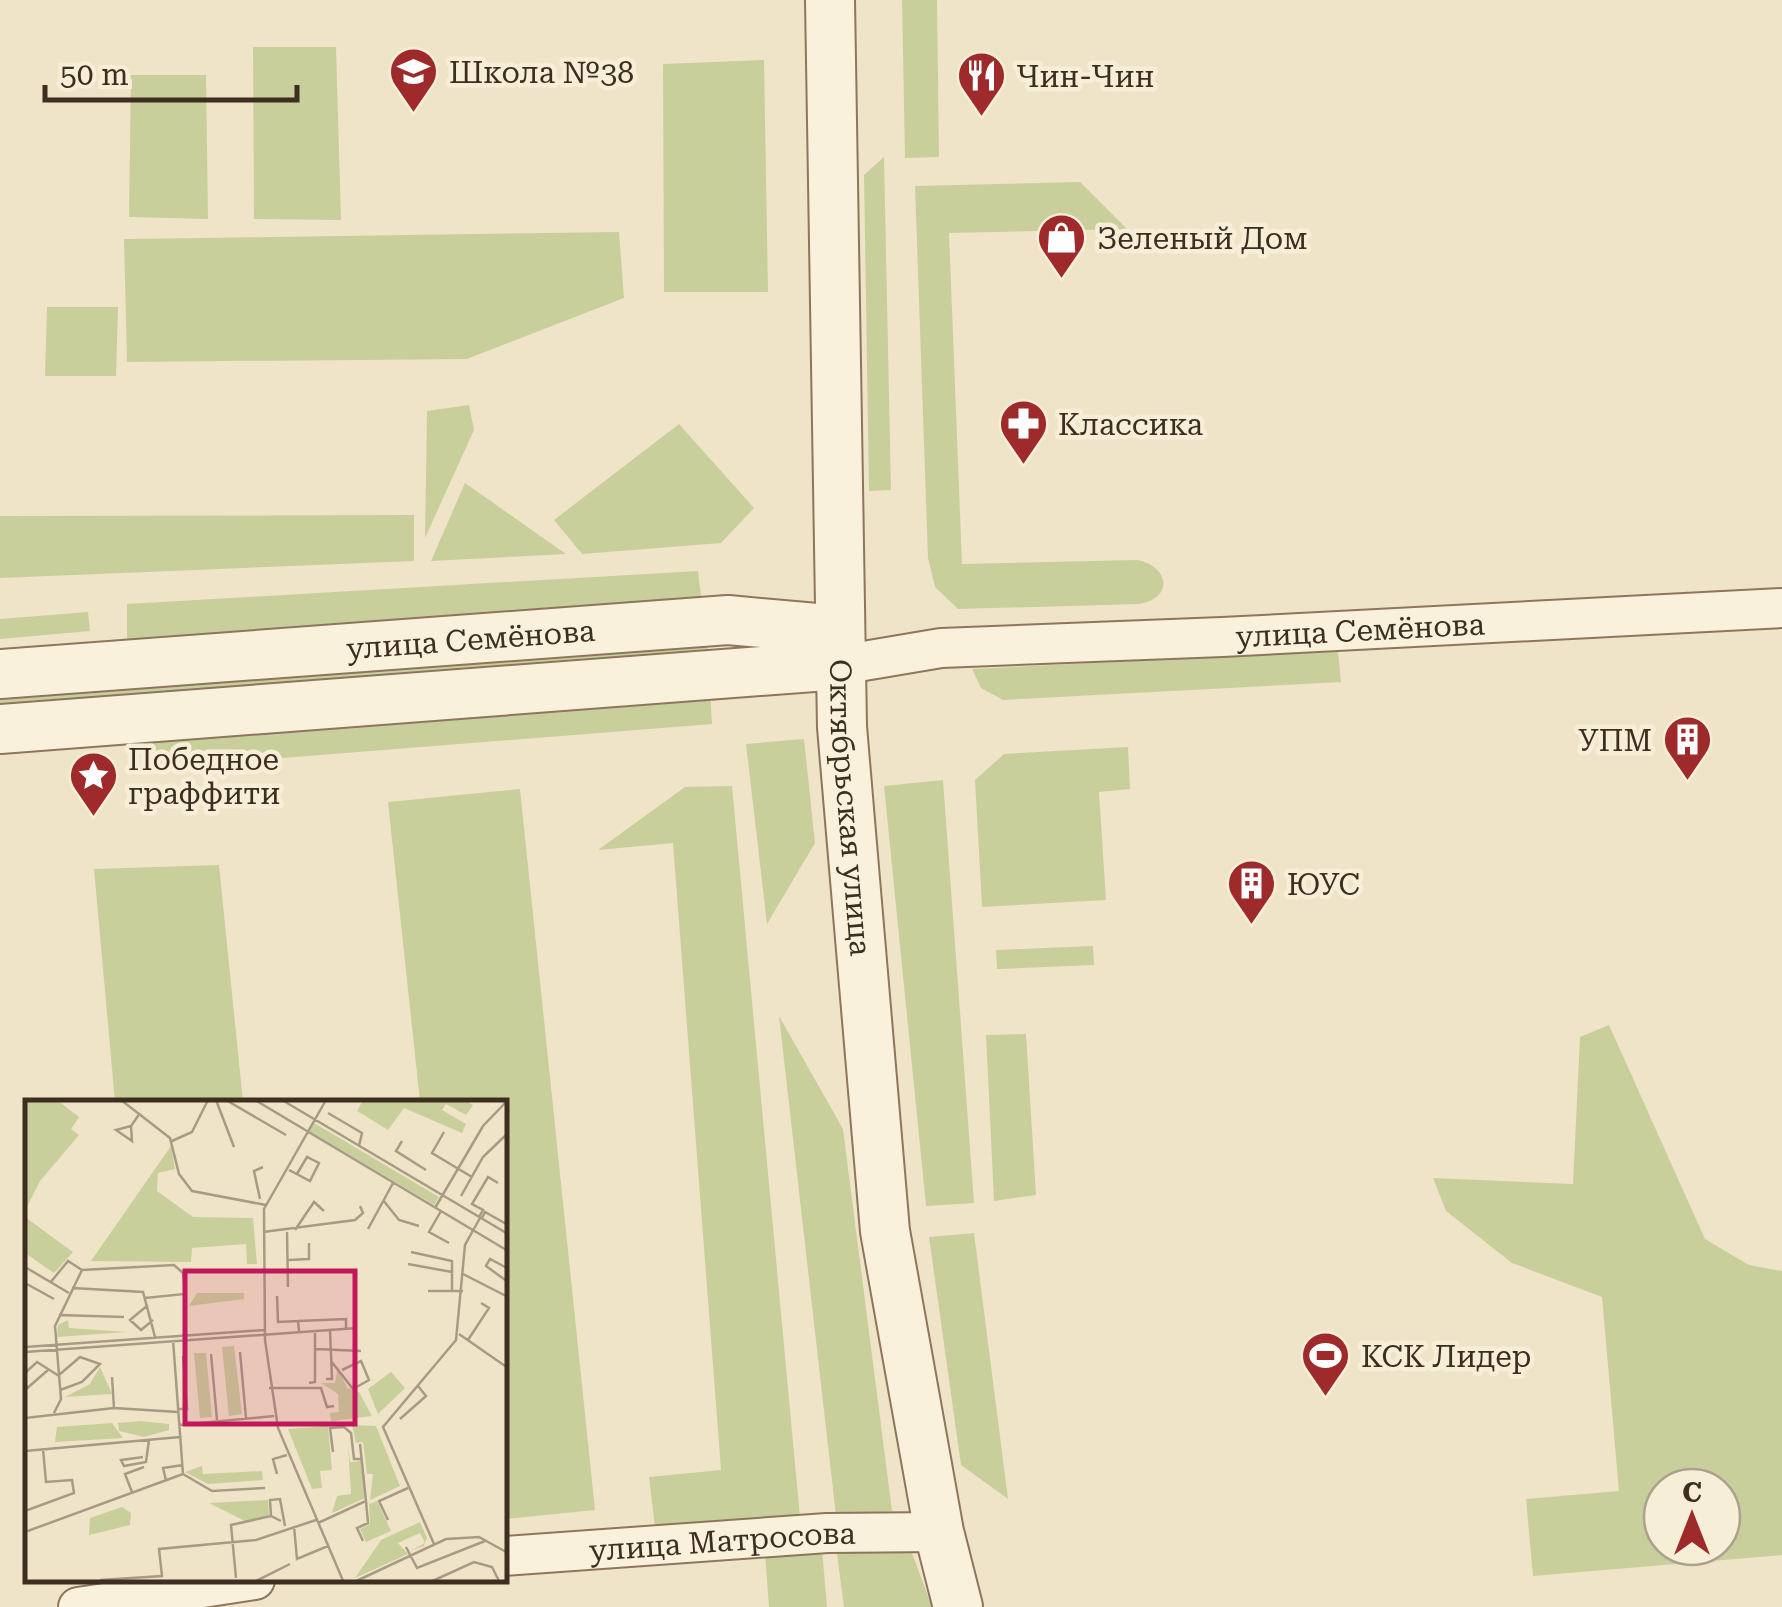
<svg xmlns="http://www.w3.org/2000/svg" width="1782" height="1607" viewBox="0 0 1782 1607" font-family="'Roboto Serif',serif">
  <rect width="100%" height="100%" fill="#f0e4c8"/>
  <path fill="#c9cf9b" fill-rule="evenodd" d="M902,0H937L939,157L905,158Z
    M253,47H336L341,220L254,219Z
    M764,60L768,292H664L663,64Z
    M131,75H206L208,219L129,217Z
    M884,157L891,490L869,491L864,175Z
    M1080,182L1127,229L949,233L962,564L1138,560C1169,567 1174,597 1140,604L958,609L935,587L928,558L915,186Z
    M619,232L624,298L467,359L127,362L124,239Z
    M47,307H118L116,376H45Z
    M469,405L474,430L425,538L427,411Z
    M679,424L754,508L721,543L582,554L554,520Z
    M465,483L566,554L431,561Z
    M414,515V561L0,578V516Z
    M698,571L703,612L127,644V604Z
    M88,612L90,631L0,639V619Z
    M706,639L708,650L0,710V692Z
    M1338,651L1341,682L1003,700L981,688L972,669Z
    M710,691L712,724L144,769L161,720Z
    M804,739L815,843L767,924L746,744Z
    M1128,747L1130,789L1099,792L1106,900L982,907L975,780L1004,754Z
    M943,780L974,1203L926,1206L884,786Z
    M732,786L801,1528L656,1536L649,1477L721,1470L673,843L598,850L685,787Z
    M520,789L595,1510L505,1519V1102H420L388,802Z
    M219,865L243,1102H115L94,869Z
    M1093,946L1094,965L997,969L996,950Z
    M779,1016L843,1129L892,1511L836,1516Z
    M1609,1025L1705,1239L1749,1265L1782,1271V1555L1533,1576L1526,1499L1619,1491L1602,1297L1512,1263L1446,1211L1433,1178L1573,1184L1580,1037ZM1662,1487H1722V1547H1662Z
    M1026,1034L1036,1195L994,1201L986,1035Z
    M974,1233L1008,1499L961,1465L929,1237Z
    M909,1545L932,1607H844L836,1547Z
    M822,1549L827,1607H769L765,1554Z"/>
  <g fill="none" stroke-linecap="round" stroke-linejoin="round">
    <defs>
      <g id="minor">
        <path id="s1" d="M840,665L941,648L1222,637L1782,608"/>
        <path id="s2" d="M505,1556L827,1533L939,1532"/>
        <path d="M78,1607L255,1580"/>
      </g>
      <g id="tertiary">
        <path id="s3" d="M830,0L842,727L885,1231L939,1532L958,1607"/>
        <path id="s4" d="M0,674L728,620L839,630"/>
        <path d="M0,729L840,665"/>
      </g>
    </defs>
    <use href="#minor" stroke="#8d765c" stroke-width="42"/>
    <use href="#tertiary" stroke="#8d765c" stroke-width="52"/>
    <use href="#minor" stroke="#faf1dc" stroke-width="38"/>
    <use href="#tertiary" stroke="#faf1dc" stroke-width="48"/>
  </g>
  <defs>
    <symbol id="school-pin" viewBox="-11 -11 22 30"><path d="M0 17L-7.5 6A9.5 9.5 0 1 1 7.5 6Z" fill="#9e2a2b" stroke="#f7eed8"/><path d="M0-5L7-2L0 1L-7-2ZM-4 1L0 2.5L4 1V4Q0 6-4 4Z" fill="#fff"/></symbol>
    <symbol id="restaurant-pin" viewBox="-11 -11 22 30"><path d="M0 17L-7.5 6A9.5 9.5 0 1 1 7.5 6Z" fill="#9e2a2b" stroke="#f7eed8"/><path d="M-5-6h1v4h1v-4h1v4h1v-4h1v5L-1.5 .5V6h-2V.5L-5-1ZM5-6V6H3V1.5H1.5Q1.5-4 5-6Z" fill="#fff"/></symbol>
    <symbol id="shop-pin" viewBox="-11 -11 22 30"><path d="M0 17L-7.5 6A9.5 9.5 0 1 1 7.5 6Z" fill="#9e2a2b" stroke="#f7eed8"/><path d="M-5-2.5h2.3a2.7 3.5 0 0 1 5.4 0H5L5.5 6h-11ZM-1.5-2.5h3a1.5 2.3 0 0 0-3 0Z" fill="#fff"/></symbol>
    <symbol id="pharmacy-pin" viewBox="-11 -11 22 30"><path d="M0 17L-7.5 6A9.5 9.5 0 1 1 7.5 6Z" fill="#9e2a2b" stroke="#f7eed8"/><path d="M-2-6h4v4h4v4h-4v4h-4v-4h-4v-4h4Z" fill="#fff"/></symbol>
    <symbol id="building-pin" viewBox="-11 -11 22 30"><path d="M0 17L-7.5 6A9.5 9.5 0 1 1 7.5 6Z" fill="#9e2a2b" stroke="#f7eed8"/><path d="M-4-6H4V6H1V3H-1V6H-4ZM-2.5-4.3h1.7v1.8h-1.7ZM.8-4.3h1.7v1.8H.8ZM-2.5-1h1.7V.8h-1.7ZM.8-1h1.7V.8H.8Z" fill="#fff"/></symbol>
    <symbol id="sight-pin" viewBox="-11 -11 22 30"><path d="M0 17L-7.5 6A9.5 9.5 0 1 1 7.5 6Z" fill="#9e2a2b" stroke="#f7eed8"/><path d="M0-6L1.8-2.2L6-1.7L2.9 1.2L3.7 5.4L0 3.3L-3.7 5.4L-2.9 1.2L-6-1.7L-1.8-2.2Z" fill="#fff"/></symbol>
    <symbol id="stadium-pin" viewBox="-11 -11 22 30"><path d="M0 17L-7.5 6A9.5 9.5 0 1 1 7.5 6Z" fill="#9e2a2b" stroke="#f7eed8"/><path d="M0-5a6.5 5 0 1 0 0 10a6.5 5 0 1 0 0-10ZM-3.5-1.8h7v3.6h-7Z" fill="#fff"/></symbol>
  </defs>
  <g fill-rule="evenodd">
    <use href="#school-pin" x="386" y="44" width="55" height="75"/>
    <use href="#restaurant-pin" x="954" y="48" width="55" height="75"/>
    <use href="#shop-pin" x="1034" y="210" width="55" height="75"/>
    <use href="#pharmacy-pin" x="996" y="396" width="55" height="75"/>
    <use href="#building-pin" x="1660" y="712" width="55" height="75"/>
    <use href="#sight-pin" x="66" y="748" width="55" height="75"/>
    <use href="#building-pin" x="1224" y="856" width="55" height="75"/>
    <use href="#stadium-pin" x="1298" y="1328" width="55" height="75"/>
  </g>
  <g text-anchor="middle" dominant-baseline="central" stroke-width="9" stroke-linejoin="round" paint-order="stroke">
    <g font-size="30" fill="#3d2e20" stroke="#f7eed8" text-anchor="start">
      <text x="449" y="72">Школа №38</text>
      <text x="1016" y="76">Чин-Чин</text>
      <text x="1097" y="238">Зеленый Дом</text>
      <text x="1058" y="424">Классика</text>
      <text x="1652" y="740" text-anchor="end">УПМ</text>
      <text x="128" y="759">Победное<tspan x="128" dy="34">граффити</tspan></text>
      <text x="1287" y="884">ЮУС</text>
      <text x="1361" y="1356">КСК Лидер</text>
    </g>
    <g font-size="30" fill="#3d2e20" stroke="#f7eed8">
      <text stroke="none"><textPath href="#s1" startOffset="522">улица Семёнова</textPath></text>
      <text stroke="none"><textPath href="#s4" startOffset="472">улица Семёнова</textPath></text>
      <text stroke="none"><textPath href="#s3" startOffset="808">Октябрьская улица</textPath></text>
      <text stroke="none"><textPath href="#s2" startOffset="218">улица Матросова</textPath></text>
    </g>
  </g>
  <g transform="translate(25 1100)">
    <rect width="482" height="482" fill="#f0e4c8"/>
    <path d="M0,0H32L54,17L46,29L54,35L15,81L0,111ZM338,0H440L448,5L441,15L421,4L417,10L441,24L437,33L379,8L363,30L332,11ZM289,23L414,97L409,105L284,31ZM146,46L150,69L133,73L132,91L168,117L228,118L232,164H222L221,144L167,148L166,162L66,161ZM0,117L48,152L29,173L0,153ZM172,193H219V199L164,206ZM43,220L44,228L102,232L32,237L33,225ZM209,246L217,314L204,316L197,247ZM169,253H181L187,317L175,318ZM75,267L87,294L40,297L65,284ZM313,268L322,288L334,292L347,316L306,321L305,313L314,312L313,294L296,283H310ZM366,272L380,288L353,314L343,289ZM116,321L144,324V330L119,337L94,331L93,323ZM87,323L98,338L30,342L32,327ZM327,325L351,326L375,386L345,400L348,374H342L338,342L331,343ZM303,326L307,370L295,371L297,388L287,389L263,329ZM323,345L325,362L336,361L340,398L307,413L312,396L326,394ZM177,366L178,374L237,371L238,380L183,384L160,372ZM243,400L244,415L222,422L184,403ZM352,401L366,431L341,442L335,429L345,424L344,404ZM97,407L106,413L105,425L64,435L65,418ZM395,422L402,438L399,446L385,451L400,443L395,433L373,443L383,454L330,478L356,440Z" fill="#c9cf9b"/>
    <path fill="none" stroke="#a89b85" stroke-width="2.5" d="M96,0L145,38L154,74L167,91L241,105M191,0L209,47M201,0L261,35M230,0L483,151M257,0L483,134M301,0L239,109L240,240L253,328L319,483M303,13L337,33L334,46M106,26L91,30L107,41L106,26L115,13M419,32L407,53L447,77M147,41L167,32L183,0M377,41L371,51L401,70M264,70L285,81L294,63L282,57L272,74M436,96L458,57L483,33M235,99L229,71L238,67M358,100L374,120L394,126M410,108L458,26L483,0M416,111L404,132L424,143M454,117L458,110L447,104L463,77L473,83M457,118L460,112L483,125M343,129L368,83M270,130L289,102L299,111M238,132L330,120L338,113L335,106M262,132L263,187M386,152L427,161V191M263,160L284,159V143M483,163L480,167L465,159L461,166L483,182M383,164L427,172M0,167L44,193M438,174L483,197M0,183L29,199M25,183L43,161L57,170M47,188L118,192L130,237M403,191H438M252,196L253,222L273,221L274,231M123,205L105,220L116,230L128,220M34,215L99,217M273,221L321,219V229M434,234L483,268M148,240L158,374M443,240L464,208L456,203M0,247L239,230M291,249L336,251M0,252L332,228M215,252L221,318M186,254L192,320M306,261L328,289L344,280L336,261L317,270M0,273L12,262L34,276M34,275L55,257L75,264L57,282L35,290M87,277L89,308L153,312M301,279H307L305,230M284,283L290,282V231M244,288H296L302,307L309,306M0,290L23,270M153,309H162L158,256M29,313L36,299L30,226L57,170L149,165L158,173L160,194L120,198M0,318L89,308M375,319L401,296L393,286M154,325L249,316M0,351L155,337M308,352L305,328L319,327L326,333L329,359H337M118,357L96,360L99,366L121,362L124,340M158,374L187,391L240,388M252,374L248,359L262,355M141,380L138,368L158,365M107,392L100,374L119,367M0,411L49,393L47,380L21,382L18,349M363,420L354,401L383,388M256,421L246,416L245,400L255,399L260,426M293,423L341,401L335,344M269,426L272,459L303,446M0,432L158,374M338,441L332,428L343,423L341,401M409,444L358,327L431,240L440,145L455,118M381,447L392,468L460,441M211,478L206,425L246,416M75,480L137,476L134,449L231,440L291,420M227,483L265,464M327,483L421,439L454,437L483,453M403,483L449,462L467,467L475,483"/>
    <path fill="#c2185b" fill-opacity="0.15" stroke="#c2185b" stroke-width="5" d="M160,171H330V324H160Z"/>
    <rect width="482" height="482" fill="none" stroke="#3d2e20" stroke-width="5"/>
  </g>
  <g transform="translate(1692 1517)"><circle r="48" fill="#f7eed8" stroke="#ada18e" stroke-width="2.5"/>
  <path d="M0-8L18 38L0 25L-18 38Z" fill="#9e2a2b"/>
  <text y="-15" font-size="28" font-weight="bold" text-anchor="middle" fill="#3d2e20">С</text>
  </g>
  <path d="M45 85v15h252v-15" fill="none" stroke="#3d2e20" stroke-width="5"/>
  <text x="60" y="85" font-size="30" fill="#3d2e20" stroke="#f7eed8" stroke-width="8" paint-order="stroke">50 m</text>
</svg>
